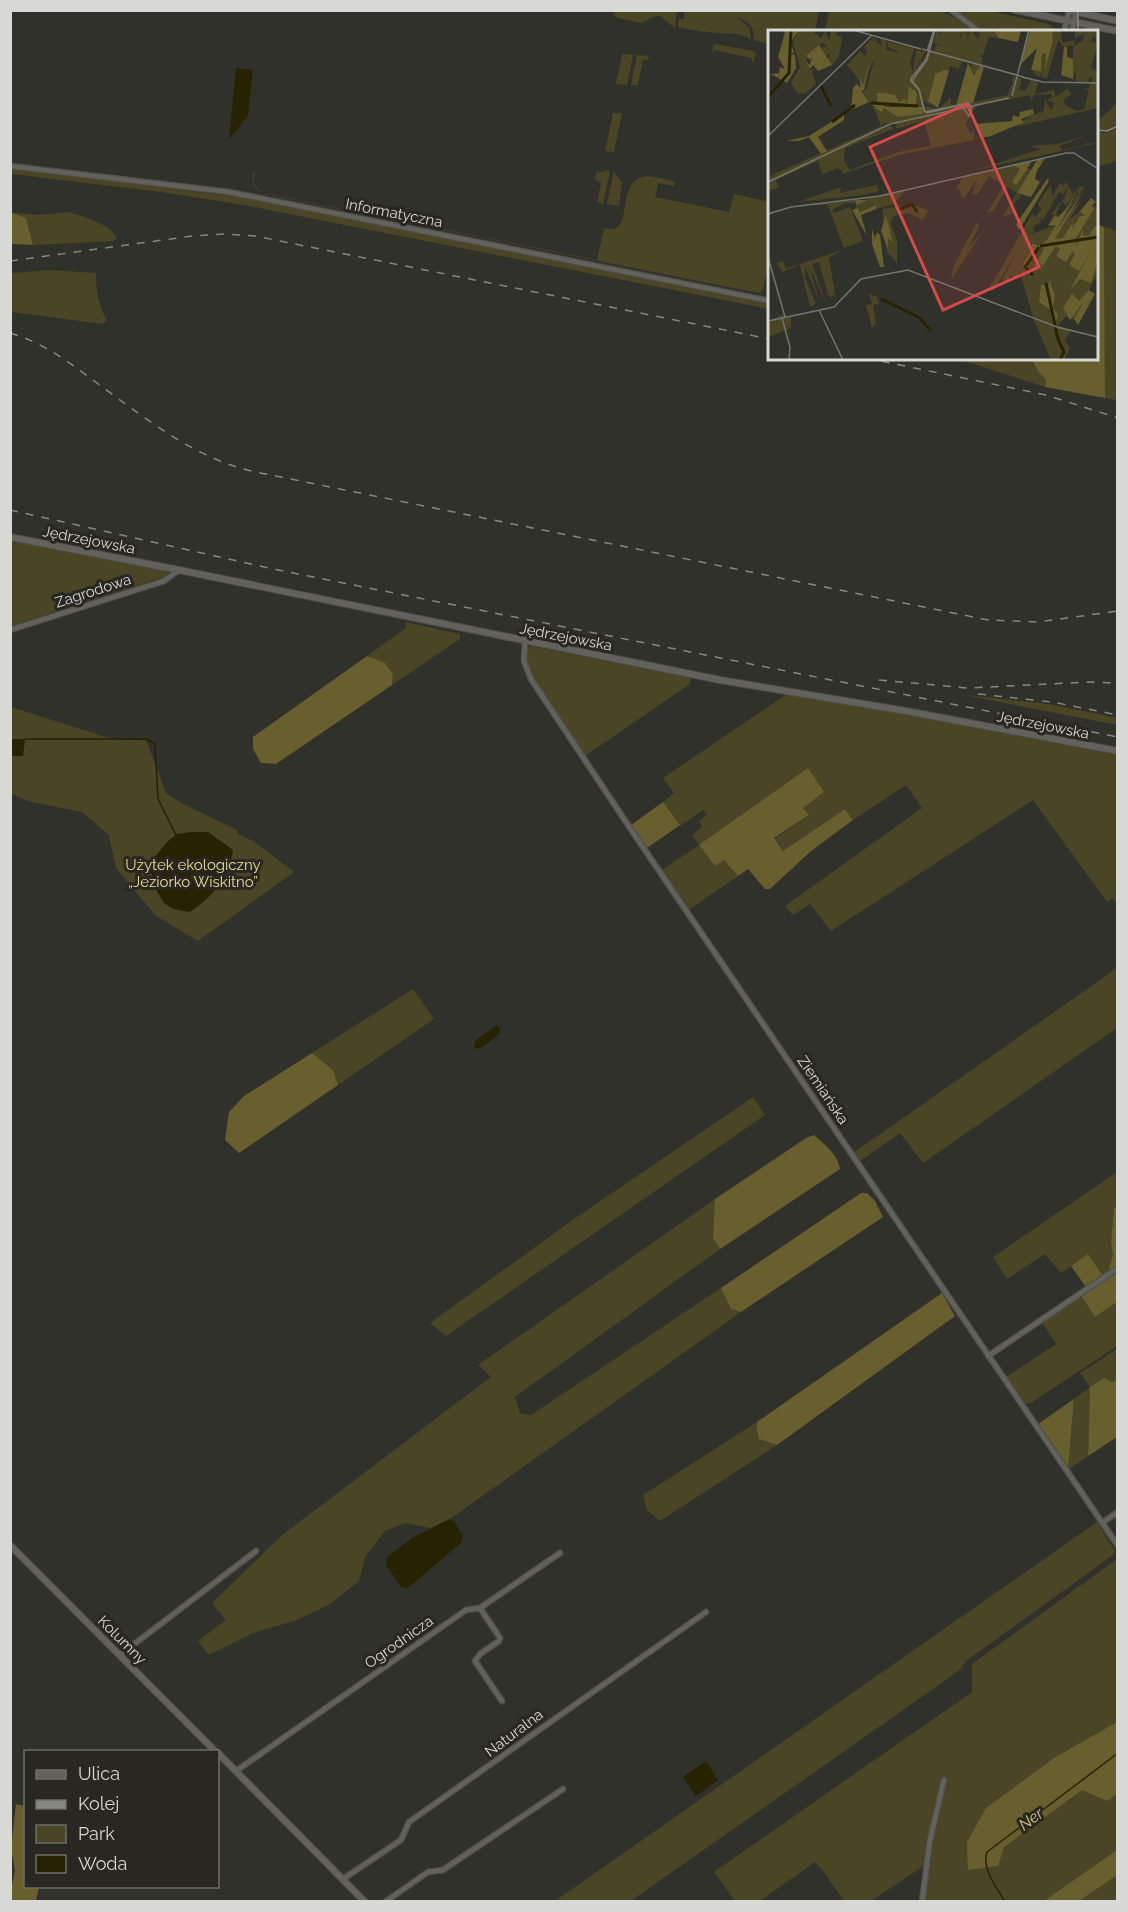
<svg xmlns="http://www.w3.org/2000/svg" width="1128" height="1912" viewBox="0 0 1128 1912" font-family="Raleway,sans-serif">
  <rect width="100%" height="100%" fill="#31312b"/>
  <path fill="#4a4524" d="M614,10H677V11L675,28L660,16L652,17L642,23L617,18L614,16Z
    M684,11H819L815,31L770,32L769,44L754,40C755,28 748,20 737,18L749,27L751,39C747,38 742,35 737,34C718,33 698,32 678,27L679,19H684Z
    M829,11H940L955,18L973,31H825Z
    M958,11H990L1048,24L1057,31H984Z
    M715,44L754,51L756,54L754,61L752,62V58L714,50L712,54L713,46Z
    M622,54L633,55L627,85L616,84Z
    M637,55L649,56L648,60H643L638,85H631Z
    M1117,103V125L1108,130L1097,129V122Z
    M613,113H622L614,152L605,151Z
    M1117,128V161L1097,167V132L1106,133Z
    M11,169L238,197L769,304V309L244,205L161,192L11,174Z
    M605,170L610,171L603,204L597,202L601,183L595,179L597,171L604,172Z
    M254,171H255L253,183L261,193L597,260L604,229L594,226C600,227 608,230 614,229C631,224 618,185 642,177C651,174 666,180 675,182L674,186L658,183L655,197L729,212L734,194L769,202L770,246L767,253L769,260L763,290L759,293L263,194C252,188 251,181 254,171Z
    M614,171L622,183L619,206L607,204Z
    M69,212C86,218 107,222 117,238L113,241L33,245L26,218L15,213L40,215Z
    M1104,227L1117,231V400L1105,398Z
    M49,270L96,273C96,290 98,305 107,320L103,324L11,312V273Z
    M958,359H1032L1038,371L1046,380L1045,387Z
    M11,542L38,545L162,570L168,573L167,576L11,626Z
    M406,622L460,634V639L392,685L393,674L385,664L367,656L406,628Z
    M531,646L691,678L690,684L585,756L530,674L526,654L528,648Z
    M787,694L883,710L1117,755V905L1113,898L1107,902L1033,800L831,931L810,904L793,915L785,906L922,808L906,785L853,820L845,809L784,851L774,839L808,816L803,808L699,845L715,866L724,860L738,876L689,910L662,870L699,845L692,835L702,827L699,821L707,815L703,810L680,826L663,802L674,793L663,778Z
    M964,695L1049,704L1117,718V725Z
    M11,707L112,739L146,740L166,793L181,803L237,830L238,834L253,841L294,872L198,941L156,916L116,868L109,835L82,812L27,801L11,793Z
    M1117,968V1028L923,1163L900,1133L859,1162L853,1153Z
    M413,989L434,1019L338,1085L333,1070L312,1053Z
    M753,1097L765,1115L446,1336L430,1323L574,1219Z
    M1117,1172V1206L1114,1208L1111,1243L1113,1255L1109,1268L1111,1271L1103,1276L1088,1255L1061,1273L1045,1254L1007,1279L993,1257Z
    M715,1199L713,1238L720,1249L515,1397L520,1413L531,1415L721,1288L731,1309L741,1312L450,1519L430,1528L405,1523L385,1531L365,1557L359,1581L330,1604L297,1620L253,1633L209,1655L198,1641L226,1620L212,1603L282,1535L491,1377L478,1365Z
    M1080,1294L1095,1317L1117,1302V1346L1031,1403L1025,1404L1006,1377L1056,1344L1041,1321Z
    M1117,1349V1380L1090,1387L1088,1456L1068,1470L1074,1399L1090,1387L1080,1373Z
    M757,1422V1432L759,1439L777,1445L660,1521L647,1510L643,1495Z
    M1097,1522L1115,1551L1113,1555L966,1661L960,1670L631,1901H555Z
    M1117,1559V1901H924L925,1865L871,1901H844L821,1868L815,1862L760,1901H735L714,1872L972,1692V1664Z"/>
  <path fill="#675f2e" d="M11,212L26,218L33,245L11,244Z
    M1097,224L1104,227L1105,398L1045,387L1046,380L1038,371L1032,359L1096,358Z
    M367,656L385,663L393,674L392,685L276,764L261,763L253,749V737Z
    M808,768L824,792L803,808L809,815L774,838L783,851L845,809L853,820L811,851L770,889H765L748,869L738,876L724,860L715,866L699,845Z
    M663,802L680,825L647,848L631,825Z
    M312,1053L333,1070L338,1085L239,1153L225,1140L229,1112L244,1096Z
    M814,1135C825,1145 837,1153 840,1169L720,1249L713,1238L715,1199L806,1138Z
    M861,1193H867L875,1201L883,1217L741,1312L731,1309L721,1288Z
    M1117,1206V1266L1111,1271L1109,1268L1113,1255L1111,1243L1114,1208Z
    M1088,1254L1103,1276L1086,1287L1071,1266Z
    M1117,1270V1302L1095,1317L1080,1294Z
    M942,1293L955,1316L777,1445L759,1439L757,1432V1422Z
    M1104,1378L1112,1382L1117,1380V1437L1088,1456L1090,1387Z
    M1074,1399L1068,1470L1038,1424Z
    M1117,1722V1794L1107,1801L1082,1790L1004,1847L998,1866L968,1870L967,1842L986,1808L1054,1758Z
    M16,1804L25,1806L26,1886L39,1887L36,1901H11V1889L15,1871L11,1848Z
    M1117,1850V1875L1079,1901H1044Z"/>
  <path fill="#272200" d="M236,68L253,70L248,115L229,140Z
    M10,739H25L23,756H11Z
    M192,832H208L233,850C229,879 213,896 190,912L173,909L164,903L155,888L150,869L155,857L167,842L177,834Z
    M497,1025L500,1029V1033L484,1046L478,1049L474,1047L476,1040Z
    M450,1519L454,1522L463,1536L461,1543L408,1588L401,1587L386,1565L387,1557L412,1538Z
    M706,1761L718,1780L696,1796L683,1777Z"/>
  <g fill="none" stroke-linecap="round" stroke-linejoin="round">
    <path stroke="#272200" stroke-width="1.5" d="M25,739H146L155,744L158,799L176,835
      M1005,1902C997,1888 981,1868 987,1852L1118,1753"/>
    <defs>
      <path id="minor" d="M951,10L980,32
        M1064,32L1069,11
        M1072,32L1076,12
        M10,166L229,192L770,301
        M10,630L164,581L179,570
        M525,641L524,661L531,679L630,828L1118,1546
        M988,1356L1118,1268
        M1102,1523L1118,1512
        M480,1608L500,1638L499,1641L480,1654L475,1661L502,1701
        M120,1655L256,1551
        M236,1771L466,1610L480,1608L560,1553
        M343,1879L401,1840L409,1822L706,1612
        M385,1902L428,1872L443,1870L563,1789
        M922,1902L930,1840L944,1780"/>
      <path id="tertiary" d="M1015,10L1118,31
        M1068,10L1118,21
        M10,537L179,570L720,680L906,711L1118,751
        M10,1545L216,1752
        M218,1753L365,1902"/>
    </defs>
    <use href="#minor" stroke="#4e4e4a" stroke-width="7"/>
    <use href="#tertiary" stroke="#4e4e4a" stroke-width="8"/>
    <use href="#minor" stroke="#62615b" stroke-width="4.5"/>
    <use href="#tertiary" stroke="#62615b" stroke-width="6"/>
    <path stroke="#878782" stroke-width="1.5" d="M1078,10V32
      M1096,130L1107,131L1118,126"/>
    <path stroke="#878782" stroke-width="1.5" stroke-dasharray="8 8" stroke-linecap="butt" d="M10,261L192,236L225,234L255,236L770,339
      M10,333C44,343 70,363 97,383C145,418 193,457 251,471L988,620L1038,622L1118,611
      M866,358L1046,395L1118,418
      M10,510L273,569L1118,737
      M879,680L968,688L1089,682L1118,683
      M978,694L1052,702L1118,715"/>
  </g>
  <g text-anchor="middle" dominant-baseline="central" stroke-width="6" stroke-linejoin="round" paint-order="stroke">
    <g font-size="15" fill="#d8d8d4" stroke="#282721">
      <text transform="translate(394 213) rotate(11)">Informatyczna</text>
      <text transform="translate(89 540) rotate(11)">Jędrzejowska</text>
      <text transform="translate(93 591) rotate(-18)">Zagrodowa</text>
      <text transform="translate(566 637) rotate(11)">Jędrzejowska</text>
      <text transform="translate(1043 725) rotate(11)">Jędrzejowska</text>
      <text transform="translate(823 1090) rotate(56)">Ziemiańska</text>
      <text transform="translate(122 1640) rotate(45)">Kolumny</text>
      <text transform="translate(399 1642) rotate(-35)">Ogrodnicza</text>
      <text transform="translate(514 1733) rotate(-37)">Naturalna</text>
    </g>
    <g font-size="15" fill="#eade90" stroke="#282721">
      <text x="193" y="865">Użytek ekologiczny<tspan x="193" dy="17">„Jeziorko Wiskitno”</tspan></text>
    </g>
    <g font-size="16" font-style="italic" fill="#d1c678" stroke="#282721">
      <text transform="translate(1031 1819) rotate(-37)">Ner</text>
    </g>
  </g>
  <g transform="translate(768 30)">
    <rect width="330" height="330" fill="#31312b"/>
    <path d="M31,0H43L54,9L57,0L61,10L63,1L70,0L68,5L74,7L71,26L64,35L60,28L63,23L58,26L53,18L59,16L55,13L38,27L42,40L47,39L44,42L48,53L37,64L29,63L23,53L32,37L25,12ZM166,0L163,19L166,21L168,15L175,16L165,13L169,0L173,5V0H192V3L194,0L192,7L193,8L195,0L198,4L200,0L199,8L203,0L210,9L212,3L206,0H226L230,8L221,7L215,25L211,26L215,27L213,34L229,39L213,35L209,46L202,39L204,33L194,32L189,41V38L182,36L181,41L167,44L160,70L164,76L155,70L156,76L171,79L183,67V74L188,76L240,65L246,47L243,45L248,47L247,53L249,47L254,48L251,60L257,61L263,50L273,53L270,52L267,64L287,60V67L299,59L304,64L296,69L297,75L309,81L316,79L321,60H314L321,58L325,48L321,47L320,53H308V40L305,48V15L296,17L290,10L279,49L273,47L274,42L272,47L265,43L267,39L273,40L274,23L278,24L277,42L285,13L283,0H293L294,13L306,10L307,15L315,10L316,4L307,8V0H330V10L325,6L323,12L330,13L323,38L330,41V78L246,97L264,85L262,82L266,85L276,81L277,68L282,79L285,78V72L279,70L284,67L283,64L266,65L263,71L262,65L209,76L198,93L202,103L206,101V110L131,125L74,144L75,137L73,141L70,138L54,144L50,131L8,150L11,158L1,160L0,148L6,144L113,96L105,76L114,82L115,78L123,80L130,87L155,84L154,77L103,74L94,60H98L107,27L95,55L79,35L92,21L98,26L99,19L95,18L106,6L105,12L108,8L109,13L114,15L112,8L119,11L118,20L132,23L120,17V12L146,18L142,34L145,41L148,20L158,21L142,48L160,22H165L161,20ZM156,91L163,116L130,122L82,140L76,131L77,118L125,99L123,95L110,100L116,93L127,94L128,99ZM315,107L291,116L294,120L317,115V109L318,114L330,113L211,139L273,119L260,116L288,114ZM244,135L252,139L249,155L259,138L263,140L249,163L253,166L243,177L245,184L235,186L249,163L240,157L225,181L219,183L236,155L221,146L209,165L204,164L209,150L196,168L192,166L193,161L188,158L196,146ZM298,152L305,164L313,156L316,157L299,184L314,169L301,190L312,181L316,184L324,174L330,179V242L306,290L298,286L290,296L303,300L297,311L302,318L296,330H283L266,290L252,242L248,248L243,245L239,252L234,250L249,222L225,261L221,259L264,184L268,187L273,179L270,174L276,164L283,155L284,167L292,153L295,156ZM300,157L296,169L283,184L290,188L288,183L294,172L298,175L293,182L310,160L309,165L290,194L264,204L261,202L267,203L265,197L273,192L271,188L275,190L291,162L295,164ZM109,155L111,161L95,165L30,172L73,157L72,163ZM138,159L126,174L108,179V175L93,182L90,175L99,168ZM87,170V173H77L65,180V183L82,177L95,211L76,218L60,175H31ZM143,174L160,180L155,190L140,183L126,186L122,192L129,211V233L119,222L120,208L124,213L123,202L115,200V179ZM209,192L211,196L200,218L215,201L183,250L185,237ZM74,220L61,228L68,269L65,264L64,268L60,265L51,232L44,234L58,273L41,236L52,273L37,236V247L48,274L42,277L32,235L14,242L9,233L15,231L18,239ZM101,264L109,267L111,274L105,275L108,293L104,298L98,275L104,274ZM14,285L23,287V298L1,307V291Z" fill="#4a4524" fill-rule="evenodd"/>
    <path d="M13,0H31L23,12L26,23H21L27,25L28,38L19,53L3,44L11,43L12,37L17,39L10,27L17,2ZM226,0H253L250,12L230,8ZM262,0L284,1L285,11L277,42L278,24L274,23L273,41L263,40L269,18L252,35ZM51,15L64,35L50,41L45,35L42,39L38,32L42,35L44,27L42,30L38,26ZM296,17H299V27L305,29V49L293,45ZM102,32L96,60H93L101,72L83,80L85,58L89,54L93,58L91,47L95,55ZM200,33L206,45L212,36L216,37L205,73L188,76ZM176,40L181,41L170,78L160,71L167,44ZM141,57L149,62L148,75L120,76L109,71V63H116L127,65L131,72L137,69L139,74ZM107,72L120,77H154L155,84L130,87L116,78L114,83L103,74ZM265,79L266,85L262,82L264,85L253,89L256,92L223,106L213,108L207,94L244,91L245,85L251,87L252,82ZM76,84V90L50,107L59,121L53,124L41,107L31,111H18L41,106ZM277,128L269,141L267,149L272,152L263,167L249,163L269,130L264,131L249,155L244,152L252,139L244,135ZM280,148L281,151L251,200L248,194ZM317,158L287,209L295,208L305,192L304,199L312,186H317L312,181L323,168L328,172L323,176L326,179L308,208V216L315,199V206L321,205L327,196L330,197V230L323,253L312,249L302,260L323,221L311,241L301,235L307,224L304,222L298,232L288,226L292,219L288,216L274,237L271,232L264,240L276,219L273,216L256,240L255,234L264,220V213L271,216L279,210L288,195L280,196L286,186L290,187L297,180L310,160L288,201ZM87,170H100L89,175L92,182L108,175V179L93,185L99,206L84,180L89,178ZM118,185L125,213L120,208V220L113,201ZM104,199L107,208L109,202L112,205L116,237H112L104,214ZM281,250L287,266L285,277L290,285L287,295L284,281L271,272L273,255L281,254ZM321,260L327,264L310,295L306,289L315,273L302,290L295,278L304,263L311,271Z" fill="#675f2e"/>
    <path fill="none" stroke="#272200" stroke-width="3" d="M53,56L63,76M0,67L21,43L23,0M103,73L150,76M64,92L87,75M132,179L144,174L149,182M272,216L330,207M265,245L257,237L271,217M278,253L290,309L296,322L292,330M113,269L152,288L163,301"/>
    <path fill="none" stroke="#74746f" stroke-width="1.5" d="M85,0L153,19M167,0L158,30L144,47L143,49V51L151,60L156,81L157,82L159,83L193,75L201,86L204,77L200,73L157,82L151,59L144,51L159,30L167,0M154,19L256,47M159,21L166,0M254,47L275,52L330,53M244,66L261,0M0,106L104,5M0,152L122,94L241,68M0,184L23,177L112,166L298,123H306L330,139M0,227L17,287M51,280L75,330M14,288L22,317L21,330M0,291L66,277L93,249L140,240L289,297L330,307"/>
    <path fill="#d64b4a" fill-opacity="0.15" stroke="#d64b4a" stroke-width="3" d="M199,74L271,237L175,280L102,117Z"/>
    <rect width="330" height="330" fill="none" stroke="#d8d8d4" stroke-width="3"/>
  </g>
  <rect width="1128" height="1912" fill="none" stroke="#d8d8d4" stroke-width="24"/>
  <rect x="24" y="1750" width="195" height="138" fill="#282721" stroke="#6e6e69" stroke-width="1.5"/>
  <rect x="36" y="1770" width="30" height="9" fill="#62615b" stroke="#6e6e69" stroke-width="1.5"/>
  <text x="78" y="1780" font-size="18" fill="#d8d8d4">Ulica</text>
  <rect x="36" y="1800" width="30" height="9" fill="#878782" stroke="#6e6e69" stroke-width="1.5"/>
  <text x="78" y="1810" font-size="18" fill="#d8d8d4">Kolej</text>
  <rect x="36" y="1825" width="30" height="18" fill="#4a4524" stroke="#6e6e69" stroke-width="1.5"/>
  <text x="78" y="1840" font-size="18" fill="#d8d8d4">Park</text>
  <rect x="36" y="1855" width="30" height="18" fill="#272200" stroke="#6e6e69" stroke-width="1.5"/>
  <text x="78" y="1870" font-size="18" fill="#d8d8d4">Woda</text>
</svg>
